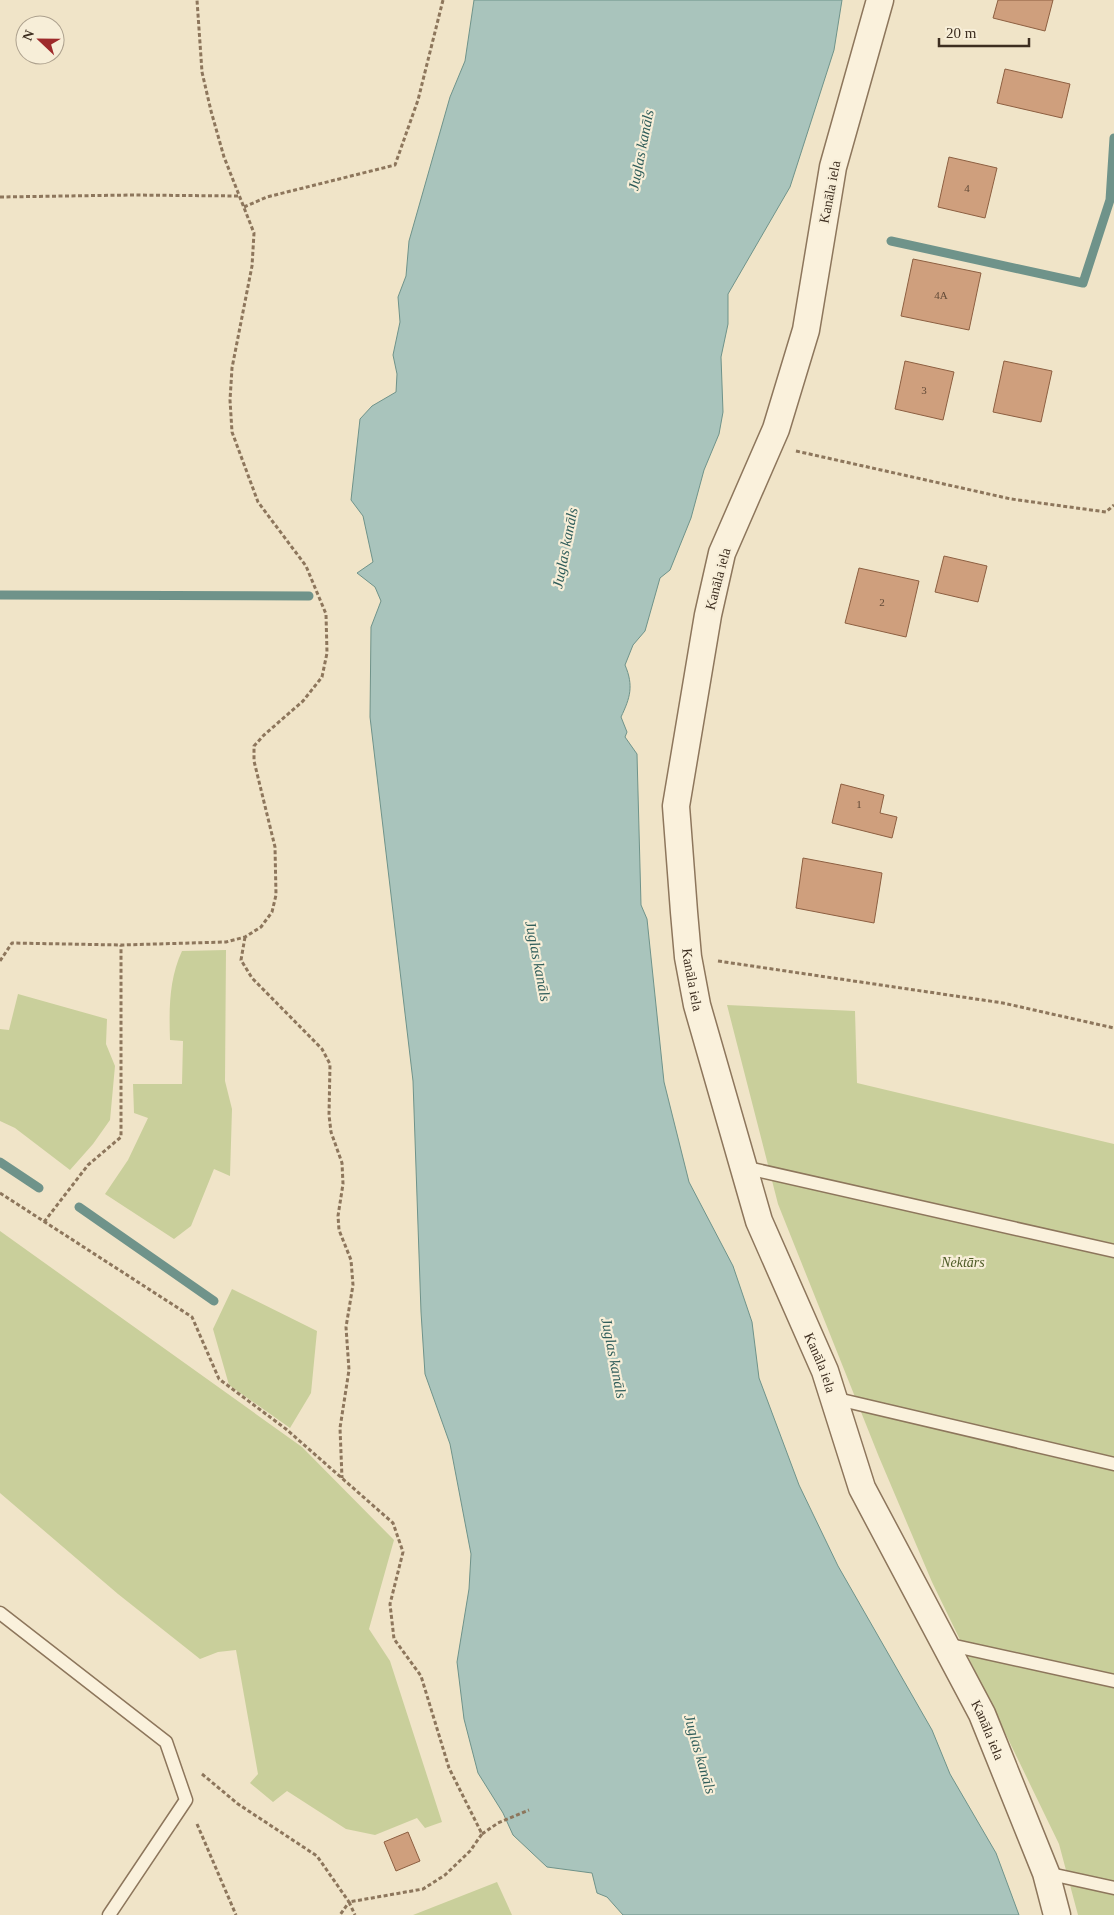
<svg xmlns="http://www.w3.org/2000/svg" width="1114" height="1915" viewBox="0 0 1114 1915" font-family="'Times New Roman',serif">
  <rect width="100%" height="100%" fill="#f0e4c8"/>
  <path fill="#c9cf9b" d="M226,950L225,1081L232,1109L230,1176L214,1169L191,1226L174,1239L105,1194L128,1160L148,1118L134,1113L133,1084H182L183,1041L170,1040C169,1009 169,979 182,951Z
    M18,994L107,1019L106,1044L115,1066L110,1120L93,1144L70,1170L15,1128L0,1121V1029L9,1030Z
    M727,1005L855,1011L857,1083L1114,1144V1915H1078L1059,1844L932,1582L879,1457L778,1204Z
    M0,1231L302,1447L394,1540L369,1629L390,1661L442,1822L425,1828L417,1818L375,1835L346,1829L287,1791L273,1802L250,1783L258,1774L236,1650L218,1652L200,1659L118,1594L0,1493Z
    M232,1289L317,1331L311,1393L290,1428L229,1385L213,1329Z
    M497,1882L512,1915H413Z"/>
  <path fill="#a9c4bc" stroke="#6f938a" d="M474,0H842L834,50L790,187L728,294V324L721,357L723,412L719,434L704,470L691,518L670,570L660,578L645,631L633,645L625,665C634,686 630,698 621,717L627,732L625,737L637,754L641,905L647,919L664,1082L689,1182L733,1266L752,1322L759,1378L799,1485L838,1566L932,1730L950,1774L996,1853L1019,1915H623L607,1897L597,1893L592,1873L547,1867L513,1835L503,1813L478,1773L464,1719L457,1662L469,1589L471,1554L450,1444L425,1374L421,1312L413,1081L370,717L371,627L381,601L375,587L357,573L373,562L363,516L351,500L360,419L372,406L396,392L397,374L393,355L400,322L398,297L406,276L409,241L450,97L465,61Z"/>
  <g fill="none" stroke-linecap="round" stroke-linejoin="round">
    <path stroke="#6f938a" stroke-width="9" d="M891,241L1083,283L1110,200L1114,138
      M0,595L309,596
      M0,1162L39,1188
      M79,1207L214,1301"/>
  </g>
  <path fill="#cf9f7d" stroke="#8d5f41" d="M998,0H1053L1045,31L993,18Z
    M1005,69L1070,84L1062,118L997,103Z
    M949,157L997,168L985,218L938,207Z
    M913,259L981,273L969,330L901,316Z
    M905,361L954,372L943,420L895,409Z
    M1004,361L1052,371L1041,422L993,412Z
    M944,556L987,566L978,602L935,592Z
    M859,568L919,581L906,637L845,623Z
    M841,784L884,795L880,813L897,817L892,838L832,823Z
    M803,858L882,873L874,923L796,908Z
    M408,1832L420,1861L396,1871L384,1842Z"/>
  <g fill="none" stroke-linecap="round" stroke-linejoin="round">
    <defs>
      <path id="lane" d="M743,1167L1114,1251
        M833,1398L1114,1464
        M0,1613L166,1742L186,1800L109,1915
        M946,1644L1114,1681
        M1046,1873L1114,1888"/>
      <g id="street">
        <path id="s1" d="M880,0L833,167L806,330L776,429L722,553L708,615L676,806L684,912L688,957L697,1005L759,1221L825,1371L862,1488L982,1714L1046,1873L1057,1915"/>
      </g>
    </defs>
    <use href="#lane" stroke="#8d765c" stroke-width="15"/>
    <use href="#street" stroke="#8d765c" stroke-width="29"/>
    <path stroke="#8d765c" stroke-width="3" stroke-dasharray="4 2.5" stroke-linecap="butt" d="M0,197L132,195L239,196
      M244,207L267,197L395,165L418,100L443,0
      M796,451L1011,499L1106,512L1114,505
      M245,937L241,960L252,978L322,1049L330,1064L329,1115L331,1132L342,1163L343,1184L338,1216L339,1230L351,1260L353,1285L346,1327L349,1370L340,1428L342,1478
      M0,961L12,943L121,945L226,942L245,937L261,927L272,912L276,895L275,847L254,761V746L264,735L303,701L322,677L327,653L326,614L306,566L258,502L232,432L230,400L232,368L252,266L254,233L224,157L211,111L202,72L197,0
      M718,961L1003,1003L1114,1028
      M0,1193L192,1317L219,1379L286,1429L393,1523L403,1552L390,1604L394,1639L421,1676L449,1768L482,1834L470,1851L445,1875L423,1889L349,1902L355,1915
      M44,1222L88,1165L121,1137V945
      M202,1774L238,1804L317,1856L349,1902L340,1915
      M197,1824L236,1915
      M482,1834L498,1823L529,1810"/>
    <use href="#lane" stroke="#faf1dc" stroke-width="12"/>
    <use href="#street" stroke="#faf1dc" stroke-width="26"/>
  </g>
  <g text-anchor="middle" dominant-baseline="central" stroke-width="4.5" stroke-linejoin="round" paint-order="stroke">
    <g font-size="11" fill="#624a37">
      <text x="967" y="188">4</text>
      <text x="941" y="295">4A</text>
      <text x="924" y="390">3</text>
      <text x="882" y="602">2</text>
      <text x="859" y="804">1</text>
    </g>
    <g font-size="14" fill="#3d2e20" stroke="#f7eed8">
      <text transform="translate(830 192) rotate(-79)">Kanāla iela</text>
      <text transform="translate(718 579) rotate(-75)">Kanāla iela</text>
      <text stroke="none"><textPath href="#s1" startOffset="1009">Kanāla iela</textPath></text>
      <text stroke="none"><textPath href="#s1" startOffset="1414">Kanāla iela</textPath></text>
      <text stroke="none"><textPath href="#s1" startOffset="1819">Kanāla iela</textPath></text>
    </g>
    <g font-size="14" font-style="italic" fill="#4d5a26" stroke="#f7eed8">
      <text x="963" y="1262">Nektārs</text>
    </g>
    <g font-size="15" font-style="italic" fill="#2f5d5a" stroke="#f7eed8">
      <text transform="translate(641 150) rotate(-79)">Juglas kanāls</text>
      <text transform="translate(565 548) rotate(-79)">Juglas kanāls</text>
      <text transform="translate(538 961) rotate(79)">Juglas kanāls</text>
      <text transform="translate(614 1358) rotate(79)">Juglas kanāls</text>
      <text transform="translate(700 1754) rotate(74)">Juglas kanāls</text>
    </g>
  </g>
  <g transform="translate(40 40) rotate(292)"><circle r="24" fill="#f7eed8" stroke="#ada18e"/>
  <path d="M0-4L9 19L0 12L-9 19Z" fill="#9e2a2b"/>
  <text y="-8" font-size="14" font-weight="bold" text-anchor="middle" fill="#3d2e20">N</text>
  </g>
  <path d="M939 38v8h90v-8" fill="none" stroke="#3d2e20" stroke-width="2.5"/>
  <text x="946" y="38" font-size="15" fill="#3d2e20" stroke="#f7eed8" stroke-width="4" paint-order="stroke">20 m</text>
</svg>
